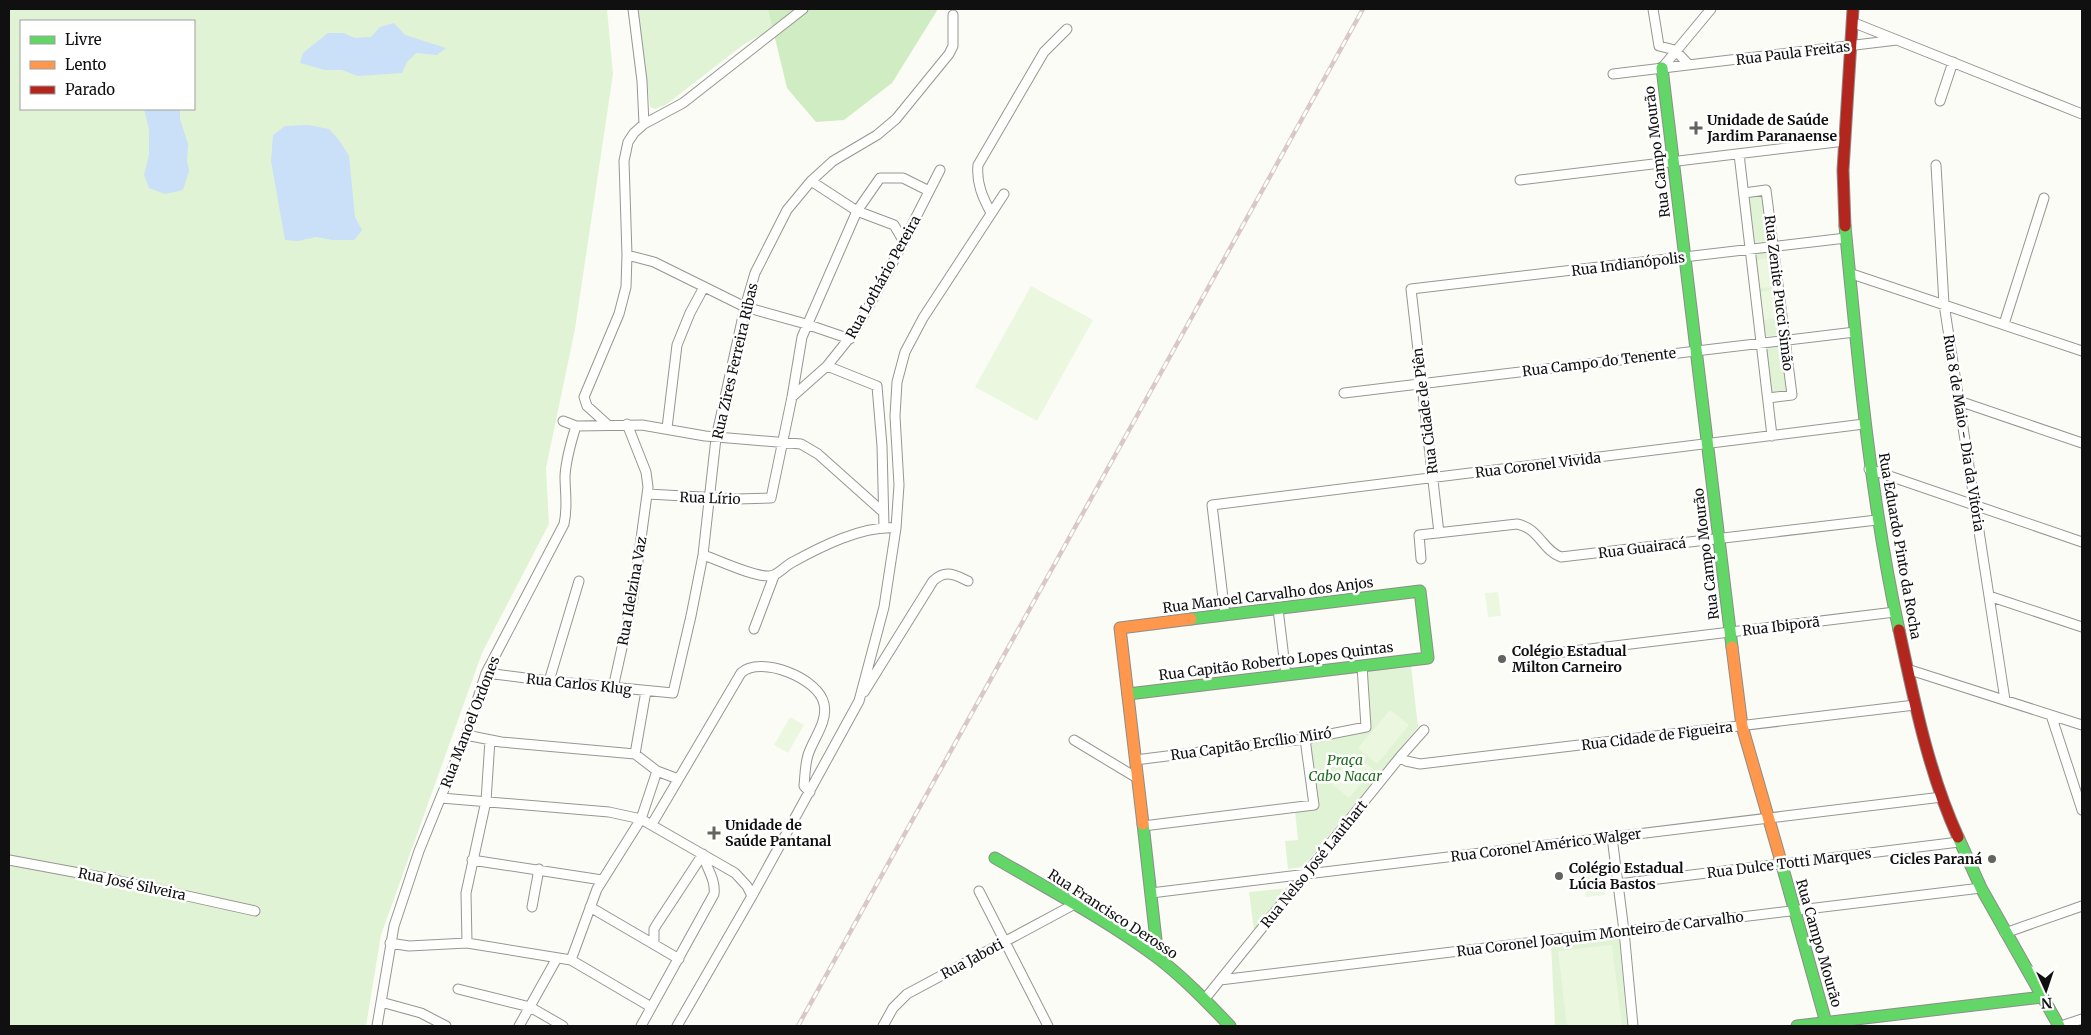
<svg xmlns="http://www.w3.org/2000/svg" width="2091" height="1035" viewBox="0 0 2091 1035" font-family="Merriweather,serif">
  <rect width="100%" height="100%" fill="#fcfcf6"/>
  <path fill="#e1f3d5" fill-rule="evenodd" d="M9,9H607L613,74L575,329L546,468L549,524L482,653L381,935L366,1026H9ZM21,21H194V109H21Z
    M638,9H768L773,28L743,45L667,104L655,109L650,107L645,63L639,35Z
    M1763,193L1769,241L1754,243L1748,195Z
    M1770,251L1780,335L1764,337L1754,253Z
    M1781,345L1786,391L1771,393L1766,347Z
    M1411,665L1418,727L1303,867L1288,869L1285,841L1298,840L1295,811L1318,808L1311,743L1370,730L1367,671Z
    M1289,888L1254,930L1249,892Z
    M1619,936L1627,1026H1555L1551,944Z"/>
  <path fill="#cfecc2" d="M768,9H938L892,83L844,120L816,122L787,88Z"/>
  <path fill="#ecf7df" d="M1769,258L1773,287L1760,288L1756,260Z
    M1031,286L1093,320L1037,421L975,387Z
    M1773,290L1777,318L1764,320L1760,292Z
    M1498,592L1501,616L1488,617L1485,593Z
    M1390,710L1409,725L1377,764L1358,748Z
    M790,717L804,725L788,753L774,745Z
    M1354,753L1373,769L1349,798L1330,782Z
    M1601,864L1605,895L1586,897L1583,867Z
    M1612,945L1622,1026H1567L1558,951Z"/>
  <path fill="#cadff8" d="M394,23L405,35L446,48L437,55L416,53L407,62L402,73L358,76L342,70H325L300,63L303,53L328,33H343L355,38L371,37L380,27Z
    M144,109H180V119L188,144L187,161L189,171L183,190L165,194L149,188L144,175L149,155V129Z
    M308,125L329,129L339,140L349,156L355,217L362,230L354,240H333L316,237L298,241L285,240L271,161L273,135L285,126Z"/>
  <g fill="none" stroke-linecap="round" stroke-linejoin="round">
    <defs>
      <path id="street" d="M633,9L642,81L644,124
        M1653,9L1659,46L1675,50L1689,65
        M1852,22L2082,114
        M1662,68L1711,9
        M1613,74L1897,40
        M1940,101L1953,62
        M1739,154L1772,436
        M1936,165L1944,304L2005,700
        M1520,180L1845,141
        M811,181L857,211L894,225L904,242
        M1744,193L1766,190L1792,395L1768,398
        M991,213C983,198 976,183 978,165L1044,52L1067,29
        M627,255L654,262L745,307L806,324L850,339
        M1849,273L2082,351
        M2004,324L2044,198
        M827,366L877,386L882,446L884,527
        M1344,393L1855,332
        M792,397L827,366L855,331L889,270L940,170
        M1959,401L2082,443
        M563,421L576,426L642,425L705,436L801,444L818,454L883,512
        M608,425L587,406L584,397L619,314L626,287L627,255L624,161L628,142L634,133L644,124L683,103L803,9
        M667,428L677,345L690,313L704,287
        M1869,469L2082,542
        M648,494L737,499L771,498L792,397L802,337L857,211L880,178H903L929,191
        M1439,533L1411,289L1846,238
        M703,555C719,560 753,577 769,576C777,576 784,567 791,563C820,547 863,525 896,528
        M1421,559L1419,535L1517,524C1539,528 1543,551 1561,557L1877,520
        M1989,596L2082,627
        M1278,609L1286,675
        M1225,615L1212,505L1864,424
        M754,629L774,576
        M1548,654L1895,612
        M1907,669L2082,725
        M486,673L549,681L673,693L691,616L703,555L716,438L745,307L755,273L787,210L811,181L833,161L877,135L896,119L949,54L953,46V15
        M549,681L579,581
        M613,688L633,598L648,487L646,472L627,424
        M864,692L933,581C946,569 955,575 968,581
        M2051,715L2082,810
        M466,735L501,742L635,754L657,771L678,779
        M1074,740L1137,778
        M635,754L646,691
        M1400,757L1406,761L1420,764L1915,705
        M1135,760L1305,739L1366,727L1362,666
        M441,798L609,812L641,819L735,873L747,886L752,896
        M652,824L741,673C760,655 819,678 824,704C828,722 813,739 808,755C805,765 805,775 804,786L810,792
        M1143,826L1314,805L1305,739
        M1612,837L1624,931L1633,1026
        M9,860L106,878L255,911
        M472,860L602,880
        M1618,884L1959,842
        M979,891L1048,1026
        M1151,893L1942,797
        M532,907L539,869
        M590,907L679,959
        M2005,933L2082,906
        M390,943L409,946L467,943L571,960L651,1007
        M467,943L466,893L486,801L490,740
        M654,944V929L657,924L703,854
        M571,960L597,889L641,819L657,771
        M1220,980L1981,888
        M458,989L530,1007L563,1026
        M1204,1000L1400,757L1424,730
        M381,1002L421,1013L446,1026
        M377,1026L394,926L419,851L466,735L486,673L564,524C568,507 565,493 565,476C566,459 571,442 576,426
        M519,1026L557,958
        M641,1026L714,894C716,879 706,868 703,854
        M677,1026L752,896L859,701L884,607L896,528L899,485L895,416L897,382L905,352L923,318L1004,194
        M883,1026L893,1008L907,994L1073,905
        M2061,1026L2082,1019"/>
      <path id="fast" d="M1662,68L1732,647
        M1845,226C1858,361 1870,496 1899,630
        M1128,694L1428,658L1420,591L1191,619
        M1143,824L1158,958
        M1958,837L1981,888L2059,1026
        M995,858C1050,890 1107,920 1158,958C1184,978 1207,1002 1230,1026
        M1780,858L1827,1026
        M1797,1026L2042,997"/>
      <path id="slow" d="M1732,647L1742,726L1780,858
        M1143,824L1120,628L1191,619"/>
      <path id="jam" d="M1845,226L1843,170L1853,9
        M1899,630C1914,700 1928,771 1958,837"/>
    </defs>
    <use href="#street" stroke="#969694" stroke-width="11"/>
    <use href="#fast" stroke="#8d8d8a" stroke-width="13"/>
    <use href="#slow" stroke="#8d8d8a" stroke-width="13"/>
    <use href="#jam" stroke="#8d8d8a" stroke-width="13"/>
    <use href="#street" stroke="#fffffe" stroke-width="9"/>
    <use href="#fast" stroke="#63d668" stroke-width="11"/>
    <use href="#slow" stroke="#ff974d" stroke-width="11"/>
    <use href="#jam" stroke="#b3261e" stroke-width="11"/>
    <defs>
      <path id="rail" d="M798,1026L1363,9"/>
    </defs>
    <use href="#rail" stroke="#d9c8c5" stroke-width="4.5"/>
    <use href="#rail" stroke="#fff" stroke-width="2.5" stroke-dasharray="8" stroke-linecap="butt"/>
  </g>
  <g fill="#636360" stroke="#fff" stroke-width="2">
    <path d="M1693.5 120.5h5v5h5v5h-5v5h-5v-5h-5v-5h5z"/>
    <circle cx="1502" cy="659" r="5"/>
    <path d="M711.5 825.5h5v5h5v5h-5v5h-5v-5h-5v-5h5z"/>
    <circle cx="1992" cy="859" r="5"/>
    <circle cx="1559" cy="876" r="5"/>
  </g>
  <g text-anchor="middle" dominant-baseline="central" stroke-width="5" stroke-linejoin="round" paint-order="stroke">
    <g font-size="14" fill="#101010" stroke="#fff">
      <text transform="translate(1793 53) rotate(-7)">Rua Paula Freitas</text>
      <text transform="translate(1657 152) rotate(-97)">Rua Campo Mourão</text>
      <text transform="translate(1628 264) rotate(-7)">Rua Indianópolis</text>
      <text transform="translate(883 277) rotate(-61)">Rua Lothário Pereira</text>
      <text transform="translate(1779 293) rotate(83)">Rua Zenite Pucci Simão</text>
      <text transform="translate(735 361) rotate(-77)">Rua Zires Ferreira Ribas</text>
      <text transform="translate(1599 362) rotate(-7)">Rua Campo do Tenente</text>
      <text transform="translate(1425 411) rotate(-97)">Rua Cidade de Piên</text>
      <text transform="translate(1964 433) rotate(81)">Rua 8 de Maio - Dia da Vitória</text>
      <text transform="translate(1538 465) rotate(-7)">Rua Coronel Vivida</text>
      <text transform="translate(710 498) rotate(2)">Rua Lírio</text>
      <text transform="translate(1900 546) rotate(80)">Rua Eduardo Pinto da Rocha</text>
      <text transform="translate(1642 548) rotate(-7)">Rua Guairacá</text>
      <text transform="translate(1706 554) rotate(-97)">Rua Campo Mourão</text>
      <text transform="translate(632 591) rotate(-80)">Rua Idelzina Vaz</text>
      <text transform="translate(1268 595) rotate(-7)">Rua Manoel Carvalho dos Anjos</text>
      <text transform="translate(1781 626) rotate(-7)">Rua Ibiporã</text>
      <text transform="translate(1276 661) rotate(-7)">Rua Capitão Roberto Lopes Quintas</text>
      <text transform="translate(579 684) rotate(6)">Rua Carlos Klug</text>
      <text transform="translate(470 722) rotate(-69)">Rua Manoel Ordones</text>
      <text transform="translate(1657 736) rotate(-7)">Rua Cidade de Figueira</text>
      <text transform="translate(1251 744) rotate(-8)">Rua Capitão Ercílio Miró</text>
      <text transform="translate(1546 845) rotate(-7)">Rua Coronel Américo Walger</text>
      <text transform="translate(1789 863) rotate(-7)">Rua Dulce Totti Marques</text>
      <text transform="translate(1314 864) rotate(-51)">Rua Nelso José Lauthart</text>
      <text transform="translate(132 884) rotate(12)">Rua José Silveira</text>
      <text transform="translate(1113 914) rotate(33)">Rua Francisco Derosso</text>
      <text transform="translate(1600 934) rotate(-7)">Rua Coronel Joaquim Monteiro de Carvalho</text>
      <text transform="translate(1819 943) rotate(74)">Rua Campo Mourão</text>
      <text transform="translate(972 959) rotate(-28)">Rua Jaboti</text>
    </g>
    <g font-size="14" font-weight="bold" fill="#101010" stroke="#fff" text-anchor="start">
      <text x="1707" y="120">Unidade de Saúde<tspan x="1707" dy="16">Jardim Paranaense</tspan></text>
      <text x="1512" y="651">Colégio Estadual<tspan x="1512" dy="16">Milton Carneiro</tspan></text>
      <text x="725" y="825">Unidade de<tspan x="725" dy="16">Saúde Pantanal</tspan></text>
      <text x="1982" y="859" text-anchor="end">Cicles Paraná</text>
      <text x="1569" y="868">Colégio Estadual<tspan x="1569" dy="16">Lúcia Bastos</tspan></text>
    </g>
    <g font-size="14" font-style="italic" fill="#1e6c1c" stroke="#fff">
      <text x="1345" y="760">Praça<tspan x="1345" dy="16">Cabo Nacar</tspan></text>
    </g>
  </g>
  <rect width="2091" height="1035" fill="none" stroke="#101010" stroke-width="20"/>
  <rect x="20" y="20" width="175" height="90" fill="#ffffff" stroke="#9f9f9f"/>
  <rect x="30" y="36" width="25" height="8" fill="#63d668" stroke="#9f9f9f"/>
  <text x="65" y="45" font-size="15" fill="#101010">Livre</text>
  <rect x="30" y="61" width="25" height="8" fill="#ff974d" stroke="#9f9f9f"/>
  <text x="65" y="70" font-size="15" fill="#101010">Lento</text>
  <rect x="30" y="86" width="25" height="8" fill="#b3261e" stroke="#9f9f9f"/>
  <text x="65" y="95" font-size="15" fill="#101010">Parado</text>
  <g transform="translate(2046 990) rotate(177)" stroke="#ffffff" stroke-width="4" paint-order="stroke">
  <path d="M0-4L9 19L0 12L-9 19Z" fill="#101010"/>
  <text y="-8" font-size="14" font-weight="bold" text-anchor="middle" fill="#101010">N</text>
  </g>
</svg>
